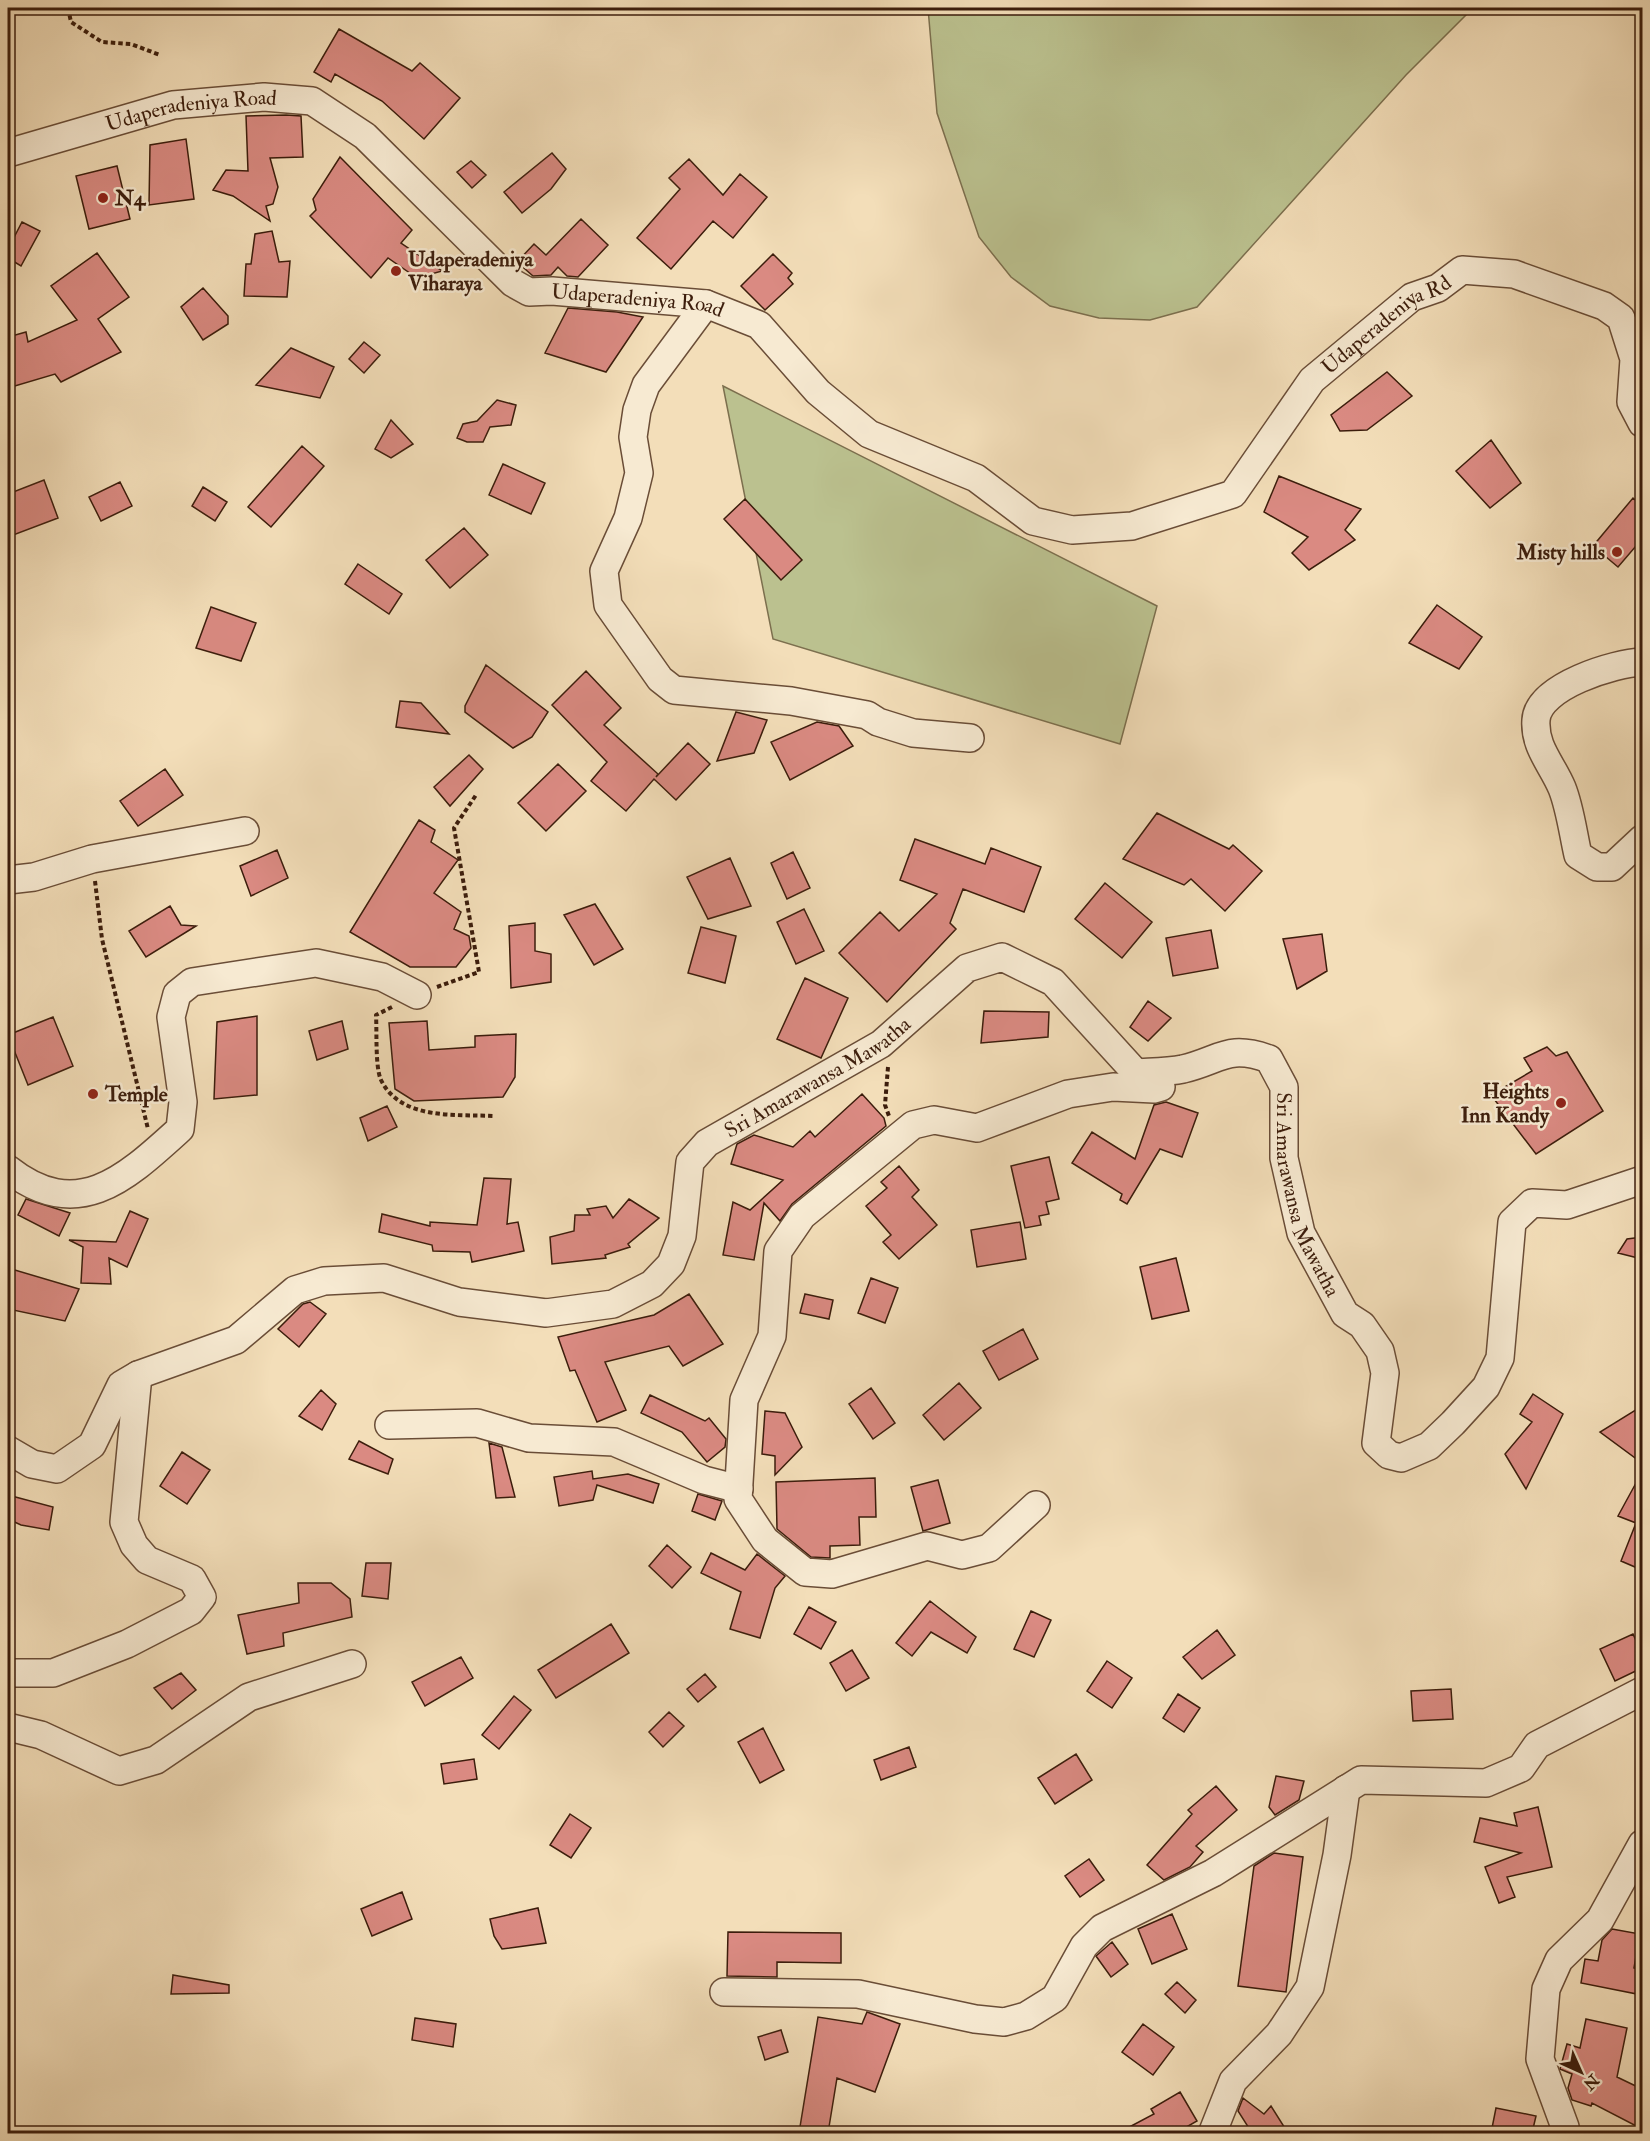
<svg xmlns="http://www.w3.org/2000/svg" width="1650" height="2141" viewBox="0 0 1650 2141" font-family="'IM FELL Double Pica',serif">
  <rect width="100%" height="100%" fill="#f3deb9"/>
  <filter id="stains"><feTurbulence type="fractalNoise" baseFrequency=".00333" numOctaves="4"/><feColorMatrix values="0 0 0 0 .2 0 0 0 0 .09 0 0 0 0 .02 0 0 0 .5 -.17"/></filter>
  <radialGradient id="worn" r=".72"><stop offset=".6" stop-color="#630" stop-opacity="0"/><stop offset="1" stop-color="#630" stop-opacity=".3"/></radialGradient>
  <path fill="#bbc18f" stroke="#7c6f4e" stroke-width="1.5" d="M928,8H1473L1406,75L1197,307L1150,320L1099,318L1050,306L1011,277L979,237L937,113Z
    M723,386L1157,606L1120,744L773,639Z"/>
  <path fill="#da8a82" stroke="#3c1d0c" stroke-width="1.5" d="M339,29L412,71L420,63L460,98L424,139L382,101L335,74L331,82L314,72Z
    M286,115L301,116L303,157L270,158L278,187L273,204L266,206L270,221L233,196L213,190L226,170L248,171L246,116Z
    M186,139L194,199L149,205L150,145Z
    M552,153L566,169L551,189L522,213L504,192Z
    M340,157L412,230L401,243L442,271L417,278L388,258L371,278L310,216L316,210L313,199Z
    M689,159L723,195L740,174L767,197L733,238L713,221L671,269L637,238L680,189L669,178Z
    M471,161L486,175L472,188L457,172Z
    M117,166L130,219L89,229L76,176Z
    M581,219L608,245L578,277L567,276L558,267L551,275L533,276L517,262L534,244L546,255Z
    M22,222L40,231L21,266L8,258V249Z
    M272,231L279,262L290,261L287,297L244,296L246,264H251L255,234Z
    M97,253L129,297L98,319L121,352L61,382L55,374L8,388V337L26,332L28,342L77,320L51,286Z
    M773,254L792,273L788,278L793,284L765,310L741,286Z
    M203,288L228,316V324L203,340L181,307Z
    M568,308L617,312L643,317L606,372L545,353Z
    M364,342L380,355L364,373L349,359Z
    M291,348L334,367L320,398L256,385Z
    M1387,372L1412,396L1367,430L1340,431L1331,415Z
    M497,400L516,405L511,425L490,427L483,442H467L457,438L463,424L477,421Z
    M391,420L413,444L391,458L375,449Z
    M1491,440L1521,483L1490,508L1456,471Z
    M302,446L324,466L271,527L248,507Z
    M503,464L545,483L531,514L489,495Z
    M1279,476L1361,509L1345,530L1355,540L1309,570L1292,553L1308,537L1264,512Z
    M44,480L58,518L8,537V494Z
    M120,482L132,506L101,521L89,497Z
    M203,487L227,502L215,521L192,506Z
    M1633,498L1642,506V539L1618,567L1593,546Z
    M745,499L802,560L781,580L724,519Z
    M464,528L488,555L450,588L426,560Z
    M358,564L402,594L389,614L345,584Z
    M1437,605L1482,637L1459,669L1409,643Z
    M211,607L256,623L241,661L196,648Z
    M486,665L548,712L532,737L513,748L465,712V706Z
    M586,671L621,708L604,725L658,774L656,777L688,743L710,764L676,800L654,779L626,811L591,781L607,762L552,705Z
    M400,701L421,703L449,734L396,727Z
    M736,712L767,720L754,753L717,761Z
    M817,722L839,726L853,746L790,780L771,742Z
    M469,755L483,769L450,806L434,787Z
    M558,764L586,791L546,831L518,803Z
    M165,769L183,795L138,826L120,801Z
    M1157,813L1229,849L1233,845L1262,871L1225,911L1191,879L1184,885L1123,859Z
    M419,820L435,830L431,842L458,860L434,893L461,912L454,929L469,936L471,948L456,967H410L350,932Z
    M915,839L985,864L991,848L1041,867L1024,912L963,889L950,923L956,929L887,1002L839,953L880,912L899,931L937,894L900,880Z
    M277,850L288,878L251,896L240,866Z
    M793,852L810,888L787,899L771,863Z
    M730,858L751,906L708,919L687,877Z
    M1105,883L1152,922L1122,958L1075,919Z
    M595,904L623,949L594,965L564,915Z
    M170,906L181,925L196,926L146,957L129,931Z
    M804,909L824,951L796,964L777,922Z
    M535,923V951L551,954V982L511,988L509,926Z
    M701,927L736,936L725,983L688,973Z
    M1211,930L1218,968L1173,976L1166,938Z
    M1322,934L1327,971L1297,989L1283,939Z
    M805,978L848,998L821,1058L777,1039Z
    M1148,1001L1171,1018L1148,1041L1130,1027Z
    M984,1011L1049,1012L1048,1037L981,1043Z
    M257,1016V1095L214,1099L217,1022Z
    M53,1017L73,1066L28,1085L8,1035Z
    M342,1021L348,1049L317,1060L309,1031Z
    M427,1021L429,1050L475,1047V1036L516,1034L515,1077L503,1097L414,1101L395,1089L389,1023Z
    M1547,1047L1556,1056L1567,1052L1603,1111L1536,1154L1491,1095L1532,1071L1524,1058Z
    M862,1094L884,1118L886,1126L792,1204L780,1221L764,1203L754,1260L723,1255L733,1202L750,1210L783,1180L731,1164L737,1144L754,1135L793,1147L810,1131L815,1137Z
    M1166,1102L1198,1113L1182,1157L1160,1149L1127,1204L1120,1200L1122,1194L1072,1163L1092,1132L1135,1159L1154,1105Z
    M387,1106L397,1127L368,1141L360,1118Z
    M1049,1157L1059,1199L1046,1202L1049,1214L1039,1216L1041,1225L1025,1228L1011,1166Z
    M899,1166L919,1190L912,1197L937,1225L899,1259L883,1242L891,1235L866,1206L887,1188L881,1182Z
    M484,1178L511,1179L507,1224L518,1222L524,1251L472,1262L470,1252L433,1251L432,1245L379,1232L382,1214L430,1226V1222L477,1225Z
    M26,1199L70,1213L59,1236L18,1215Z
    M629,1199L659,1218L628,1244L630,1247L605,1255L606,1258L552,1264L550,1237L574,1231L575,1215H590L587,1209L606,1206L613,1218Z
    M130,1211L148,1219L127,1267L109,1258L111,1284L81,1283L83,1247L69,1240L116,1242Z
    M1020,1222L1026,1259L977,1267L971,1230Z
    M1642,1237V1259L1618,1253L1627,1239Z
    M1176,1258L1189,1311L1152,1319L1140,1267Z
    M8,1268L79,1289L65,1321L8,1309Z
    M871,1278L898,1288L885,1323L858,1313Z
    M689,1294L723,1344L683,1366L669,1346L605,1362L626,1410L597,1422L575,1370L570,1371L558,1337L654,1315Z
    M805,1294L833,1300L829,1319L800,1313Z
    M310,1302L326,1314L299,1347L278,1329L303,1304Z
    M1023,1329L1038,1359L999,1380L983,1351Z
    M959,1383L981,1408L944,1440L923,1415Z
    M871,1388L895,1423L873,1439L849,1404Z
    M321,1390L336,1404L322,1430L299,1416Z
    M1533,1394L1563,1414L1526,1489L1505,1454L1532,1422L1520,1414Z
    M650,1395L705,1421L709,1418L726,1439L725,1447L707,1462L682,1432L641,1413Z
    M1642,1406V1463L1600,1432Z
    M765,1411L785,1413L802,1447L775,1475V1456L762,1454Z
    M359,1441L393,1459L388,1474L349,1459Z
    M489,1443L502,1447L515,1497L496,1498Z
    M182,1452L210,1470L187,1504L160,1486Z
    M592,1471L593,1479L628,1474L659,1484L653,1503L597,1485L593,1500L559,1506L554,1477Z
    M1642,1472V1570L1621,1561L1636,1523L1618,1516Z
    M875,1478L876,1517H859L860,1545L830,1546V1558L811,1557L777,1529L776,1482Z
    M938,1480L950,1523L923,1531L911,1487Z
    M698,1494L722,1501L715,1520L692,1511Z
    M8,1495L53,1507L49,1530L21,1525L8,1519Z
    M667,1545L691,1567L672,1588L649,1566Z
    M711,1553L745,1570L757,1554L785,1576L775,1588L760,1638L730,1629L741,1592L701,1573Z
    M366,1563H391L388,1599L362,1596Z
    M298,1583H331L350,1599L352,1617L283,1633L284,1646L247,1654L238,1615L299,1603Z
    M930,1601L976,1637L967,1653L931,1632L912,1656L896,1643Z
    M809,1607L836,1622L821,1649L794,1634Z
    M1031,1611L1051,1620L1034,1657L1014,1649Z
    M611,1624L629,1653L556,1698L538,1670Z
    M1217,1630L1235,1655L1202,1679L1183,1657Z
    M1633,1634L1642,1654V1668L1615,1681L1600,1649Z
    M852,1650L869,1678L846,1691L830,1663Z
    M461,1657L473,1678L425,1706L412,1682Z
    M1107,1661L1132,1678L1112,1708L1087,1691Z
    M181,1673L196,1690L172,1709L154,1688Z
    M705,1674L716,1687L698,1702L687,1689Z
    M1451,1689L1453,1719L1413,1721L1411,1691Z
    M1178,1694L1200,1708L1184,1732L1163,1718Z
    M514,1696L531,1710L499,1749L482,1735Z
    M669,1712L684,1726L663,1747L649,1732Z
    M763,1728L784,1770L760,1783L738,1742Z
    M909,1747L916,1767L881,1780L874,1760Z
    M1076,1754L1092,1780L1055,1804L1038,1778Z
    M474,1759L477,1779L444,1784L441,1764Z
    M1276,1776L1304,1781L1299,1800L1275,1815L1269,1807Z
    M1216,1786L1237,1810L1196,1846L1203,1852L1190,1867L1164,1880L1147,1865L1192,1814L1188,1810Z
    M1538,1807L1552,1867L1507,1877L1515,1897L1499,1903L1485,1867L1521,1853L1474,1842L1480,1818L1517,1826L1514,1813Z
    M570,1814L591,1828L571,1858L550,1845Z
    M1274,1853L1303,1857L1286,1992L1238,1986L1254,1866Z
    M1089,1859L1104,1880L1080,1897L1065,1876Z
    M402,1892L412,1919L372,1936L361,1909Z
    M538,1908L546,1943L502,1949L494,1936L490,1919Z
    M1172,1914L1187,1949L1152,1964L1138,1929Z
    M1612,1929L1640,1934L1634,1968L1642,1970L1637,1994L1581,1983L1585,1959L1598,1961L1602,1940Z
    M728,1932L841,1933V1963L777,1962V1977L727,1976Z
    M1112,1942L1128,1964L1111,1977L1096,1956Z
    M173,1975L229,1985V1993L171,1994Z
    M1177,1982L1196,2000L1185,2013L1165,1994Z
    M867,2012L900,2024L875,2092L837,2078L828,2133H799L818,2017L862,2024Z
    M415,2018L456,2024L453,2047L412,2040Z
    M1586,2019L1627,2028L1617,2077L1642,2089V2129L1592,2103L1591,2106L1572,2100L1568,2088L1572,2074L1560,2069L1567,2044L1580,2048Z
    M1143,2024L1174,2047L1153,2075L1122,2052Z
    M781,2030L788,2052L765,2060L758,2037Z
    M1180,2092L1197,2121L1176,2133H1118L1154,2114L1151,2109Z
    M1243,2098L1264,2114L1271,2106L1288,2133H1252L1238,2111Z
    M1496,2108L1536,2116L1532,2133H1491Z"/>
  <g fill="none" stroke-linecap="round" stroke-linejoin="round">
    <defs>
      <g id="minor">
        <path id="s1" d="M8,153L173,105L264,97L312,101L365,136L513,283L529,292L552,291L706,304L759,325L818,392L869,434L976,478L1033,521L1072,530L1132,526L1233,494L1312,380L1412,297L1438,288L1462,270L1514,274L1604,306L1621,318L1634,359L1631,402L1642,423"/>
        <path d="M706,304L646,385L637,410L633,437L639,473L628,518L604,571L608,605L660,679L674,690L791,701L867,715L878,722L913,733L970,738"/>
        <path d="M1642,662C1615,663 1538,686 1536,720C1534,747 1552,764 1562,788C1570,808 1573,833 1578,855L1597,867H1612L1642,839"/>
        <path d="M8,880L34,877L92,859L245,831"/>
        <path d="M8,1169C78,1224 126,1178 180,1129L183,1102L171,1017L177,994L192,982L316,963L382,977L417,995"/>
        <path d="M389,1425L477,1423L529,1438L614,1442L704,1480L739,1489"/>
        <path id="s2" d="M8,1450L32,1464L57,1469L92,1445L121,1385L138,1375L236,1340L295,1290L324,1281L384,1278L459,1302L546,1313L613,1304L652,1284L671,1264L682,1236L690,1162L707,1143L881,1044L967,968L1002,957L1053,982L1136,1073C1151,1072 1168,1072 1183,1069C1221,1060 1227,1044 1269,1059L1284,1087V1158L1301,1233L1345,1314L1362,1325L1380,1351L1385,1373L1376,1443L1389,1455L1401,1458L1429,1446L1453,1423L1486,1387L1500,1358L1512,1222L1532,1203L1567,1205L1642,1180"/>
        <path d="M1036,1505L989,1548L962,1555L927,1546L832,1574L805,1572L765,1540L738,1499L744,1400L772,1336L778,1251L802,1216L913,1125L934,1120L977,1128L1068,1094L1113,1087L1154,1089L1161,1087"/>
        <path d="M8,1673H53L127,1644L191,1611L202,1597L192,1579L147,1560L134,1545L124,1522L138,1375"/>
        <path d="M8,1727L41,1735L119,1771L156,1760L249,1697L352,1664"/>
        <path d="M724,1992L858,1994L975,2019L1004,2022L1026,2016L1055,1998L1084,1946L1102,1928L1213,1873L1361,1780L1486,1783L1521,1768L1537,1745L1642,1691"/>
        <path d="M1212,2134L1233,2081L1279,2034L1310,1987L1337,1855L1346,1789"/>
        <path d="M1563,2134L1565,2127L1540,2059L1546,1989L1559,1960L1600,1920L1642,1844"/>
      </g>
    </defs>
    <use href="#minor" stroke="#6a4d37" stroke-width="30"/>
    <path stroke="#3c1d0c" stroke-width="4" stroke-dasharray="4.5 3" stroke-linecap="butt" d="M68,8L71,22L102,42L131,44L160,55
      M95,881L102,939L148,1129
      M437,987L479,972L454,828L476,795
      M392,1007L376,1015C377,1031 375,1067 381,1080C401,1121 457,1114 494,1116
      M888,1067L885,1105L889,1116"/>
    <use href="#minor" stroke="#f7ead2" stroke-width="27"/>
  </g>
  <g fill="#8f2418" stroke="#f7ead2" stroke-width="2">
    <circle cx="103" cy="198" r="6"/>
    <circle cx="396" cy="271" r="6"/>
    <circle cx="1617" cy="552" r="6"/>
    <circle cx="93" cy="1094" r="6"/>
    <circle cx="1561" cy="1103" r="6"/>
  </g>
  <g text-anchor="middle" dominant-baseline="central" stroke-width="5" stroke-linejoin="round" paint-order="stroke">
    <g font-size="21" fill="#3c1d0c" stroke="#f7ead2">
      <text stroke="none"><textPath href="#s1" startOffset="189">Udaperadeniya Road</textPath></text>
      <text stroke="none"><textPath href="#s1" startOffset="711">Udaperadeniya Road</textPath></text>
      <text stroke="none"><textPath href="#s1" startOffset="1617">Udaperadeniya Rd</textPath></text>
      <text stroke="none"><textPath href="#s2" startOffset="1018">Sri Amarawansa Mawatha</textPath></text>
      <text stroke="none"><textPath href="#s2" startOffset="1701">Sri Amarawansa Mawatha</textPath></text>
    </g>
    <g font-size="21" font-weight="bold" fill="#3c1d0c" stroke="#f7ead2" text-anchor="start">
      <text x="115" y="198">N4</text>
      <text x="408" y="259">Udaperadeniya<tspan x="408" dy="24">Viharaya</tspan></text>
      <text x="1605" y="552" text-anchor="end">Misty hills</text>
      <text x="1549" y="1091" text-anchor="end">Heights<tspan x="1549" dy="24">Inn Kandy</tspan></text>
      <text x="105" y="1094">Temple</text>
    </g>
  </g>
  <rect width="1650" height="2141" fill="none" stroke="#f3deb9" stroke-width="30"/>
  <rect x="9" y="9" width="1632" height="2123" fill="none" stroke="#3c1d0c" stroke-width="3"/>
  <rect x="15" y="15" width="1620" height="2111" fill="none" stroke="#3c1d0c" stroke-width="1.5"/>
  <g transform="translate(1581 2072) rotate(135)" stroke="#f7ead2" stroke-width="4.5" paint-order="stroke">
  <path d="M0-4.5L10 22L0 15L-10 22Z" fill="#3c1d0c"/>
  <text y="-9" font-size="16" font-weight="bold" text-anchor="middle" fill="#3c1d0c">N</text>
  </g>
  <rect width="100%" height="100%" filter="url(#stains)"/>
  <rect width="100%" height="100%" fill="url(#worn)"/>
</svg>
